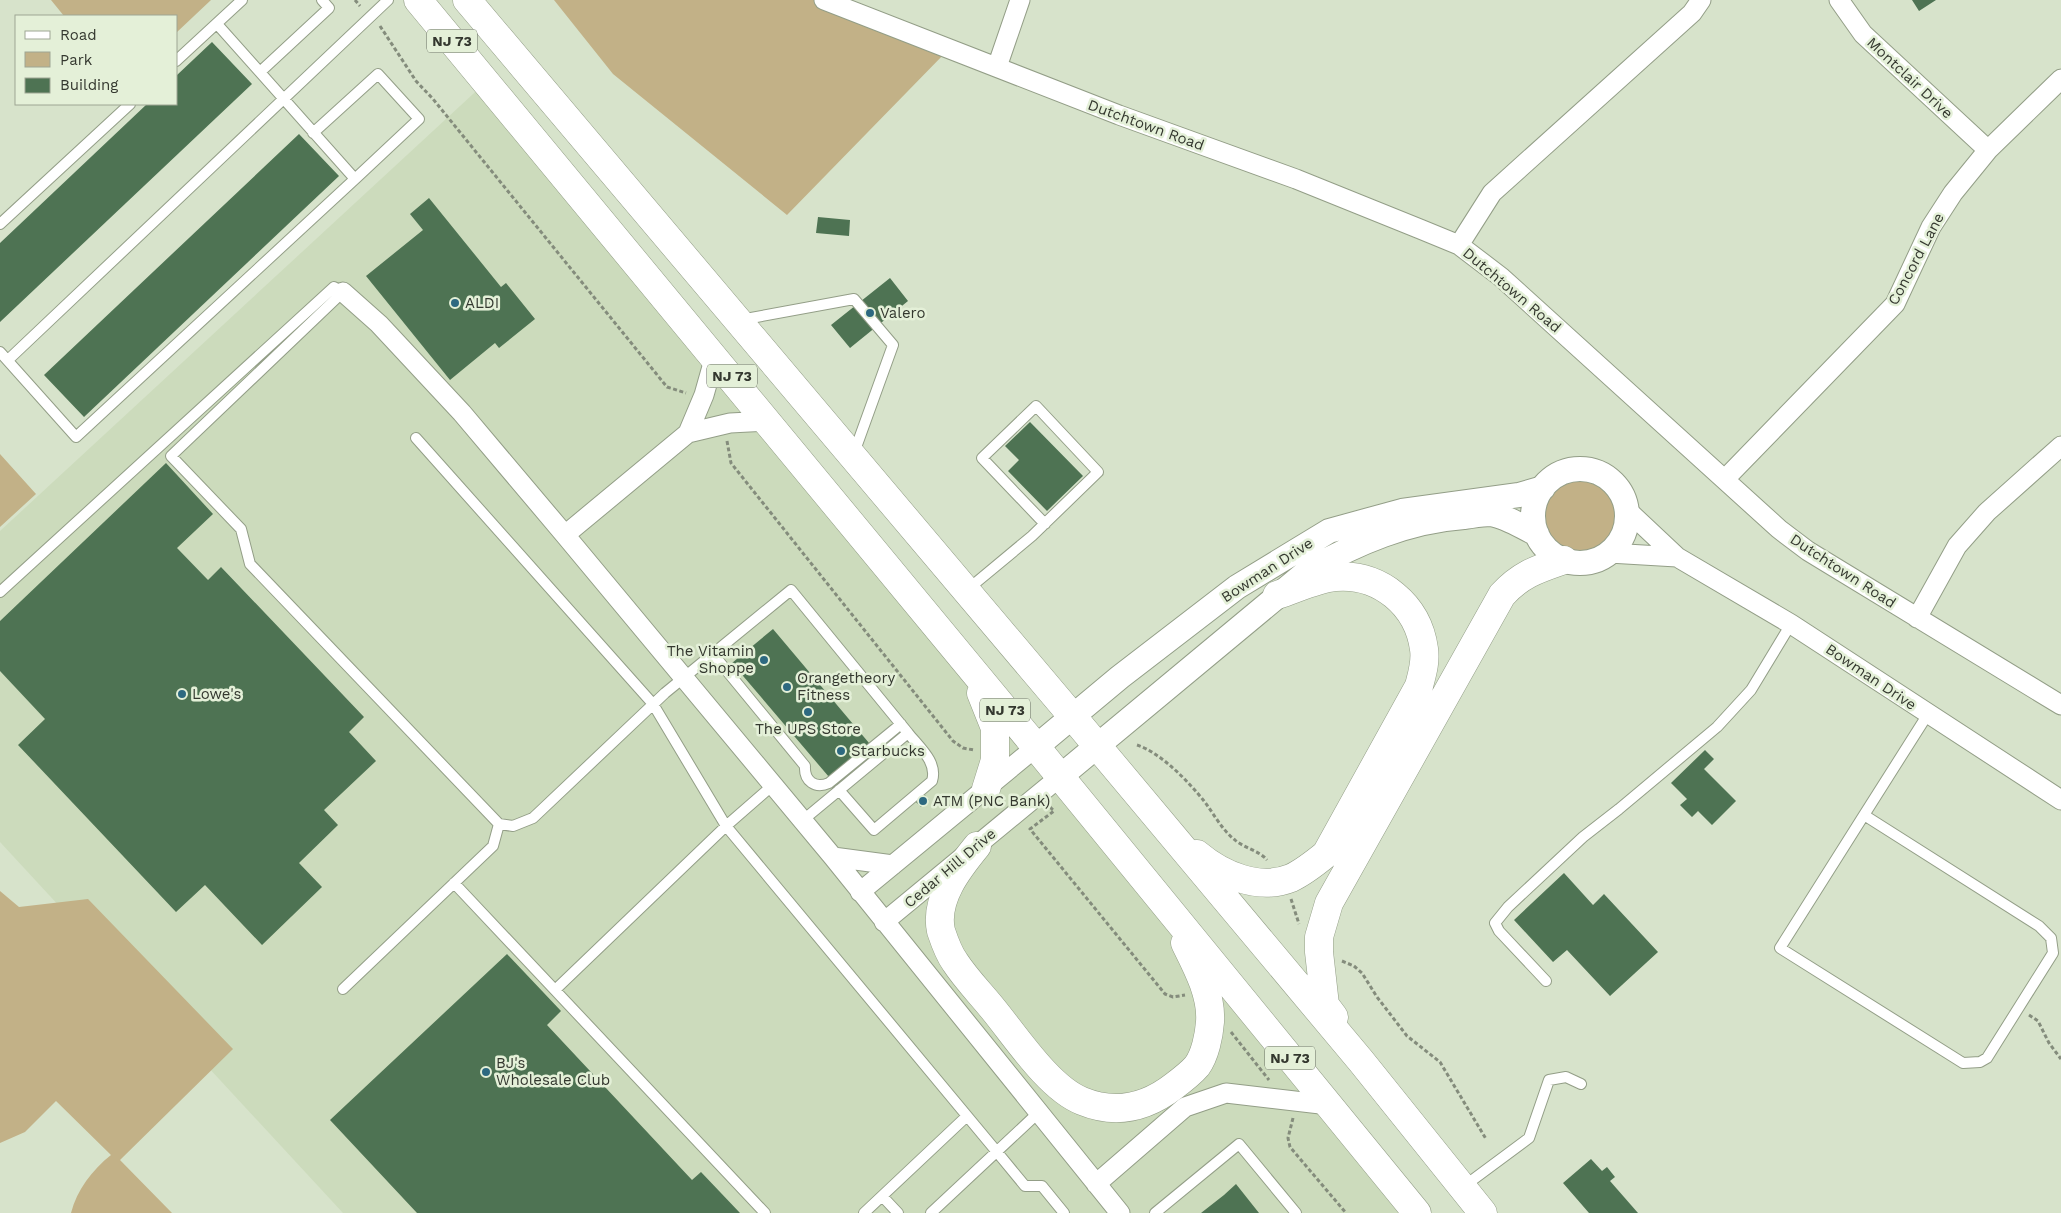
<svg xmlns="http://www.w3.org/2000/svg" width="2061" height="1213" viewBox="0 0 2061 1213" font-family="'Work Sans',sans-serif">
  <rect width="100%" height="100%" fill="#d7e3cb"/>
  <path fill="#ccdbbc" d="M486,82L1417,1213H343L0,842V531Z"/>
  <path fill="#c2b187" d="M51,0H211L176,33V16H64Z
    M554,0H815L947,51L787,215L613,74Z
    M0,454L36,494L0,527Z
    M1533 516a47 47 0 1 1 94 0a47 47 0 1 1-94 0Z
    M0,891L19,907L88,899L233,1049L120,1160L172,1213H71C77,1190 92,1170 111,1155L56,1101L25,1132L0,1143Z"/>
  <path fill="#4e7353" d="M1912,0H1936L1919,11Z
    M212,42L252,84L0,322V243L147,104H176V76Z
    M299,134L339,176L84,417L44,375Z
    M429,198L501,287L506,283L535,319L499,348L495,343L450,380L366,276L423,230L410,214Z
    M818,217L850,220L849,236L816,233Z
    M890,278L908,301L850,348L831,325Z
    M1030,422L1083,476L1047,511L1008,471L1019,460L1005,446Z
    M166,463L213,514L177,548L208,580L221,567L364,717L349,732L376,761L324,810L338,825L299,863L322,887L262,945L205,885L176,912L18,745L45,719L0,671V621Z
    M773,629L869,743L829,777L732,663Z
    M1705,750L1714,759L1704,769L1736,801L1712,825L1698,811L1692,817L1680,805L1687,799L1671,783Z
    M925,795L929,800L921,807L916,802Z
    M1564,873L1593,905L1604,894L1658,952L1610,996L1567,950L1553,962L1514,920Z
    M507,954L561,1011L547,1025L692,1180L701,1172L740,1213H417L330,1120Z
    M1591,1159L1602,1171L1607,1167L1615,1177L1610,1181L1638,1213H1589L1563,1183Z
    M1236,1184L1259,1213H1201L1224,1195Z"/>
  <g fill="none" stroke-linecap="round" stroke-linejoin="round">
    <defs>
      <path id="service" d="M176,61L242,0
        M260,72L329,8L322,0
        M313,133L378,74L419,119L355,179
        M0,224L130,104
        M740,320L854,299L893,345L854,453
        M0,352L76,437L355,179L217,24
        M8,360L388,0
        M416,438L653,704L726,826L997,1152L1025,1186H1042L1064,1213
        M967,590L1032,536L1098,472L1036,406L982,458L1045,524
        M0,592L334,287L343,292L171,456L241,529L250,564L499,824L513,826L533,818L665,693L791,590L908,733L802,821
        M713,654L805,766C804,781 815,789 829,783L901,724
        M839,790L874,830L932,781C938,762 919,747 908,733
        M1864,815L2039,926L2051,938L2053,953L1987,1058L1980,1062L1963,1063L1780,948Z
        M1864,815L1928,714
        M454,883L765,1213
        M1546,981L1499,931L1495,923L1508,907L1583,837L1619,809L1717,727L1751,690L1791,624
        M343,989L493,846L499,824
        M555,990L726,826L773,785
        M1463,1187L1529,1138L1549,1080L1566,1077L1581,1084
        M882,1196L898,1213
        M864,1213L967,1116
        M931,1213L1038,1113
        M1155,1213L1239,1144L1296,1213"/>
      <path id="minor" d="M824,0L1119,115L1296,179L1420,229L1459,245L1501,277L1779,529L1808,551L2061,705
        M1839,0L1863,34L1988,150
        M997,67L1020,0
        M1459,245L1492,193L1692,13L1701,0
        M343,292L379,324L462,413L565,535L833,857L1120,1213
        M688,433L704,395L715,356
        M1725,479L1895,304L1931,227L1953,193L1988,150L2061,79
        M1626,509L1677,557L1791,624L2061,800
        M565,535L688,433L730,423L769,421
        M1609,553L1677,557
        M1917,618L1957,546L1987,512L2061,446
        M833,857L893,865
        M860,892L1036,747
        M884,922L1061,776
        M1096,1184L1185,1107L1226,1093L1329,1105"/>
      <path id="tertiary" d="M1533 516a47 47 0 1 1 94 0a47 47 0 1 1-94 0Z
        M1036,747L1120,677L1237,587L1329,531L1402,511L1519,495L1543,488
        M1061,776L1309,570C1357,543 1408,521 1464,517C1472,516 1482,514 1491,514C1506,516 1522,527 1537,534"/>
      <path id="trunk" d="M418,0C754,402 1086,807 1417,1213
        M467,0L1073,717L1361,1061L1483,1213
        M981,693L995,728V760L986,789
        M977,846C959,868 934,899 941,931C944,940 949,954 955,962C966,979 981,994 993,1009C1016,1037 1049,1088 1082,1101C1116,1115 1147,1107 1174,1086C1182,1080 1191,1073 1197,1066C1205,1055 1209,1036 1210,1022C1212,995 1197,967 1185,943
        M1197,854C1222,875 1259,891 1291,878C1304,872 1315,863 1326,854L1419,686C1422,674 1426,662 1424,649C1418,605 1380,573 1335,577C1316,579 1296,589 1277,595
        M1334,1017L1325,1005L1319,952V937L1329,903L1502,595C1521,574 1538,569 1564,560"/>
    </defs>
    <use href="#service" stroke="#939e87" stroke-width="12"/>
    <use href="#minor" stroke="#939e87" stroke-width="21"/>
    <use href="#tertiary" stroke="#939e87" stroke-width="26"/>
    <use href="#trunk" stroke="#939e87" stroke-width="29"/>
    <path stroke="#848c7c" stroke-width="3" stroke-dasharray="4 2.5" stroke-linecap="butt" d="M355,0L360,6
      M380,26L416,81L433,99L667,387L686,393
      M727,441L731,463L953,741L963,748L974,750
      M1137,745C1161,753 1188,781 1204,801C1214,814 1222,830 1235,840C1244,848 1260,851 1267,860
      M1050,807L1054,811L1030,829L1165,994L1173,997L1185,995
      M1291,899L1299,924
      M1342,961L1354,966L1362,973L1377,997L1407,1036L1440,1062L1486,1139
      M2029,1015L2038,1021L2049,1043L2061,1059
      M1231,1032L1269,1080
      M1293,1118L1288,1138L1290,1147L1346,1213"/>
    <use href="#service" stroke="#fff" stroke-width="10"/>
    <use href="#minor" stroke="#fff" stroke-width="19"/>
    <use href="#tertiary" stroke="#fff" stroke-width="24"/>
    <use href="#trunk" stroke="#fff" stroke-width="28"/>
  </g>
  <g fill="#2d6980" stroke="#e4f0d8" stroke-width="2">
    <circle cx="455" cy="303" r="5"/>
    <circle cx="870" cy="313" r="5"/>
    <circle cx="764" cy="660" r="5"/>
    <circle cx="787" cy="687" r="5"/>
    <circle cx="182" cy="694" r="5"/>
    <circle cx="808" cy="712" r="5"/>
    <circle cx="841" cy="751" r="5"/>
    <circle cx="923" cy="801" r="5"/>
    <circle cx="486" cy="1072" r="5"/>
  </g>
  <g text-anchor="middle" dominant-baseline="central" stroke-width="5" stroke-linejoin="round" paint-order="stroke">
    <g fill="#e4f0d8" stroke="#696f62" stroke-width="1">
      <rect x="427" y="29.5" width="50" height="23" rx="4"/>
      <rect x="707" y="364.5" width="50" height="23" rx="4"/>
      <rect x="980" y="698.5" width="50" height="23" rx="4"/>
      <rect x="1265" y="1046.5" width="50" height="23" rx="4"/>
    </g>
    <g font-size="14" font-weight="bold" fill="#34382f">
      <text x="452" y="41">NJ 73</text>
      <text x="732" y="376">NJ 73</text>
      <text x="1005" y="710">NJ 73</text>
      <text x="1290" y="1058">NJ 73</text>
    </g>
    <g font-size="15" fill="#34382f" stroke="#e4f0d8">
      <text transform="translate(1910 78) rotate(43)">Montclair Drive</text>
      <text transform="translate(1146 125) rotate(20)">Dutchtown Road</text>
      <text transform="translate(1916 259) rotate(-62)">Concord Lane</text>
      <text transform="translate(1512 290) rotate(40)">Dutchtown Road</text>
      <text transform="translate(1267 570) rotate(-33)">Bowman Drive</text>
      <text transform="translate(1843 571) rotate(33)">Dutchtown Road</text>
      <text transform="translate(1871 677) rotate(34)">Bowman Drive</text>
      <text transform="translate(950 868) rotate(-40)">Cedar Hill Drive</text>
    </g>
    <g font-size="15" fill="#34382f" stroke="#e4f0d8" text-anchor="start">
      <text x="465" y="303">ALDI</text>
      <text x="880" y="313">Valero</text>
      <text x="754" y="651" text-anchor="end">The Vitamin<tspan x="754" dy="17">Shoppe</tspan></text>
      <text x="797" y="678">Orangetheory<tspan x="797" dy="17">Fitness</tspan></text>
      <text x="192" y="694">Lowe's</text>
      <text x="808" y="729" text-anchor="middle">The UPS Store</text>
      <text x="851" y="751">Starbucks</text>
      <text x="933" y="801">ATM (PNC Bank)</text>
      <text x="496" y="1063">BJ's<tspan x="496" dy="17">Wholesale Club</tspan></text>
    </g>
  </g>
  <rect x="15" y="15" width="162" height="90" fill="#e4f0d8" stroke="#9ea694"/>
  <rect x="25" y="31" width="25" height="8" fill="#ffffff" stroke="#9ea694"/>
  <text x="60" y="40" font-size="15" fill="#34382f">Road</text>
  <rect x="25" y="52" width="25" height="15" fill="#c2b187" stroke="#9ea694"/>
  <text x="60" y="65" font-size="15" fill="#34382f">Park</text>
  <rect x="25" y="78" width="25" height="15" fill="#4e7353" stroke="#9ea694"/>
  <text x="60" y="90" font-size="15" fill="#34382f">Building</text>
</svg>
